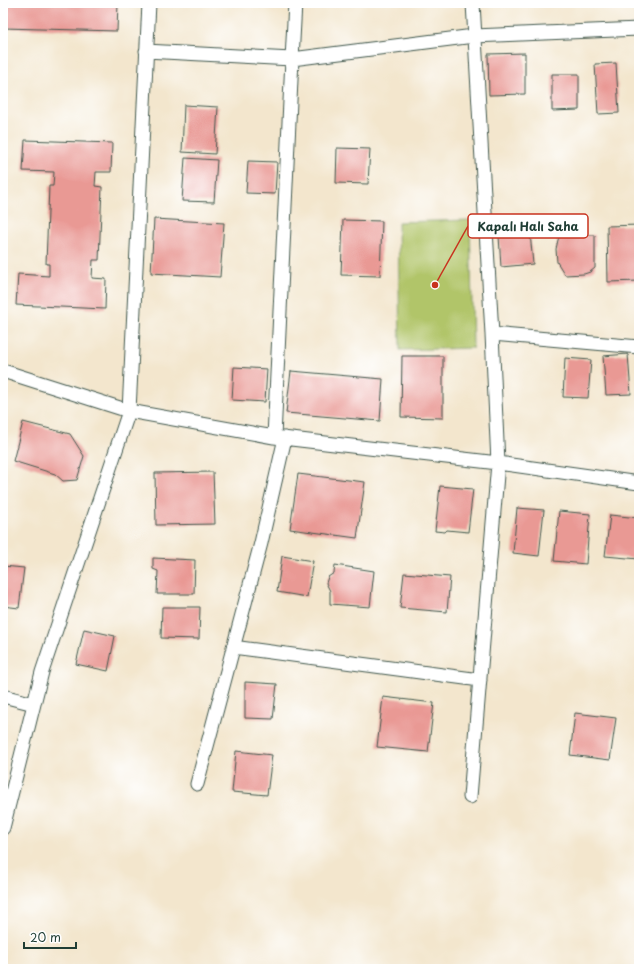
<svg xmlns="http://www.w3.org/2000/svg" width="642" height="972" viewBox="0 0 642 972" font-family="'Playpen Sans',sans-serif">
  <rect width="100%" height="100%" fill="#fff"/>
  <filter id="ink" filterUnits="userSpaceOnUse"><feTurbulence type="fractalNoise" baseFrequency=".025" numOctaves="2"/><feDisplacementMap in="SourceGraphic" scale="8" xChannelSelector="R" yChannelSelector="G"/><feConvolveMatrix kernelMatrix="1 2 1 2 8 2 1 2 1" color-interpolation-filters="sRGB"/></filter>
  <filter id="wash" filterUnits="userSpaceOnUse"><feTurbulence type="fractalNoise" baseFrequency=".012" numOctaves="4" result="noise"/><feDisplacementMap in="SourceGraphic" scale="16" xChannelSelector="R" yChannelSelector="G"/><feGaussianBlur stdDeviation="0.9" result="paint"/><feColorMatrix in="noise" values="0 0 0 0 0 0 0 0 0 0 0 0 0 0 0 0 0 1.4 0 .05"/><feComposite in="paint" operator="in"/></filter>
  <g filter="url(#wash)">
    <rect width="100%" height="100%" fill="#f3e6cd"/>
    <path fill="#b1c569" stroke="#68814e" d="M470,220L473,348L400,350L398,222Z"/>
    <g id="blocks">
      <path fill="#e99994" d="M3,3H118L117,31L3,28Z
        M525,53V94L489,95L488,54Z
        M616,63L619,113L598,114L595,64Z
        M552,74H579V110L552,111Z
        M184,105L218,107L215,154L182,152Z
        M25,140L112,143L111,172H96L95,186L102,187L99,260H93L92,278L106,279L105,309L16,305L18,274L49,276V264H46L49,186H53L54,172L23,171Z
        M337,148L370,149L368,184L336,183Z
        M185,158L217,160L214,202L182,201Z
        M248,161L277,162L275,194L246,193Z
        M154,219L224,223L220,277L151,273Z
        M343,220L382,221L380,276L341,275Z
        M639,225V281L608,282L607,226Z
        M530,233L533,264L501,267L499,236Z
        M560,235H595V268L590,272L584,274L565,275L557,262L556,249L558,240Z
        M628,354L631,394L606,395L603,356Z
        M402,356H443V418L401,417Z
        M565,358L591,360L588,398L563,397Z
        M234,367L267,369L265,402L232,400Z
        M291,371L383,379L380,421L286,413Z
        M23,422L70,434L84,456L77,480L63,481L55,474L13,461Z
        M213,472L215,524L156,525L155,473Z
        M298,474L365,482L357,538L290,529Z
        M440,486L473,489L468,532L447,530L445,532L435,531Z
        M517,508L544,510L539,556L513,553Z
        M559,511L590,514L586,564L554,561Z
        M610,515L639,518V559L605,556Z
        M282,556L313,561L307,597L277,592Z
        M153,558L195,560L194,594H157L158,571L153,569Z
        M335,565L374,571L370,607L330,604V591L326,583L328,577L334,573Z
        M3,566L24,568L19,608L3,606Z
        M404,573L450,577L447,612L400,608Z
        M162,607H200L199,639L161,638Z
        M84,629L115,636L108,671L76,664Z
        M245,682L277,684L273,719L245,718Z
        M383,697L434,703L428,752L377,747Z
        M575,713L616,718L610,760L570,755Z
        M236,751L272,755L267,795L232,792Z"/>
    </g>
  </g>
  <g filter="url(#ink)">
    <use href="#blocks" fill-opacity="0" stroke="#3f564b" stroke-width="1"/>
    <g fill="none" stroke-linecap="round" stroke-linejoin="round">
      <defs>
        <path id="street" d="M146,51L292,59L474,36L639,29
          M492,334L639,347
          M3,371L129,411L274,437L498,463L639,483
          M274,437L292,59L295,3
          M233,647L480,680
          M3,696L34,704
          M197,784L261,543L285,438
          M470,797L498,463L492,334L473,3
          M3,828L42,672L129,411L149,3"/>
      </defs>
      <use href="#street" stroke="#3f564b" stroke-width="15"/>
      <use href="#street" stroke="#fff" stroke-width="13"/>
    </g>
  </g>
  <path fill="none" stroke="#c8321e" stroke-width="1.5" d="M435 285L468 226"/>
  <circle fill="#c8321e" stroke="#fff" stroke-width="1.5" cx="435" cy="285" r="4"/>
  <rect fill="#fff" stroke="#c8321e" stroke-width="1.5" x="468" y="214" width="120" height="24" rx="4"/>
  <g font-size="12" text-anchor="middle" font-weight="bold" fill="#1f3d34">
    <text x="528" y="231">Kapalı Halı Saha</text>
  </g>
  <rect width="642" height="972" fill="none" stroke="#fff" stroke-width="16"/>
  <path d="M24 942v6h52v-6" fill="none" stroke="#1f3d34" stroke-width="2"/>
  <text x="30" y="942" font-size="12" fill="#1f3d34" stroke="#ffffff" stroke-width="3" paint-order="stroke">20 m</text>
</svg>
